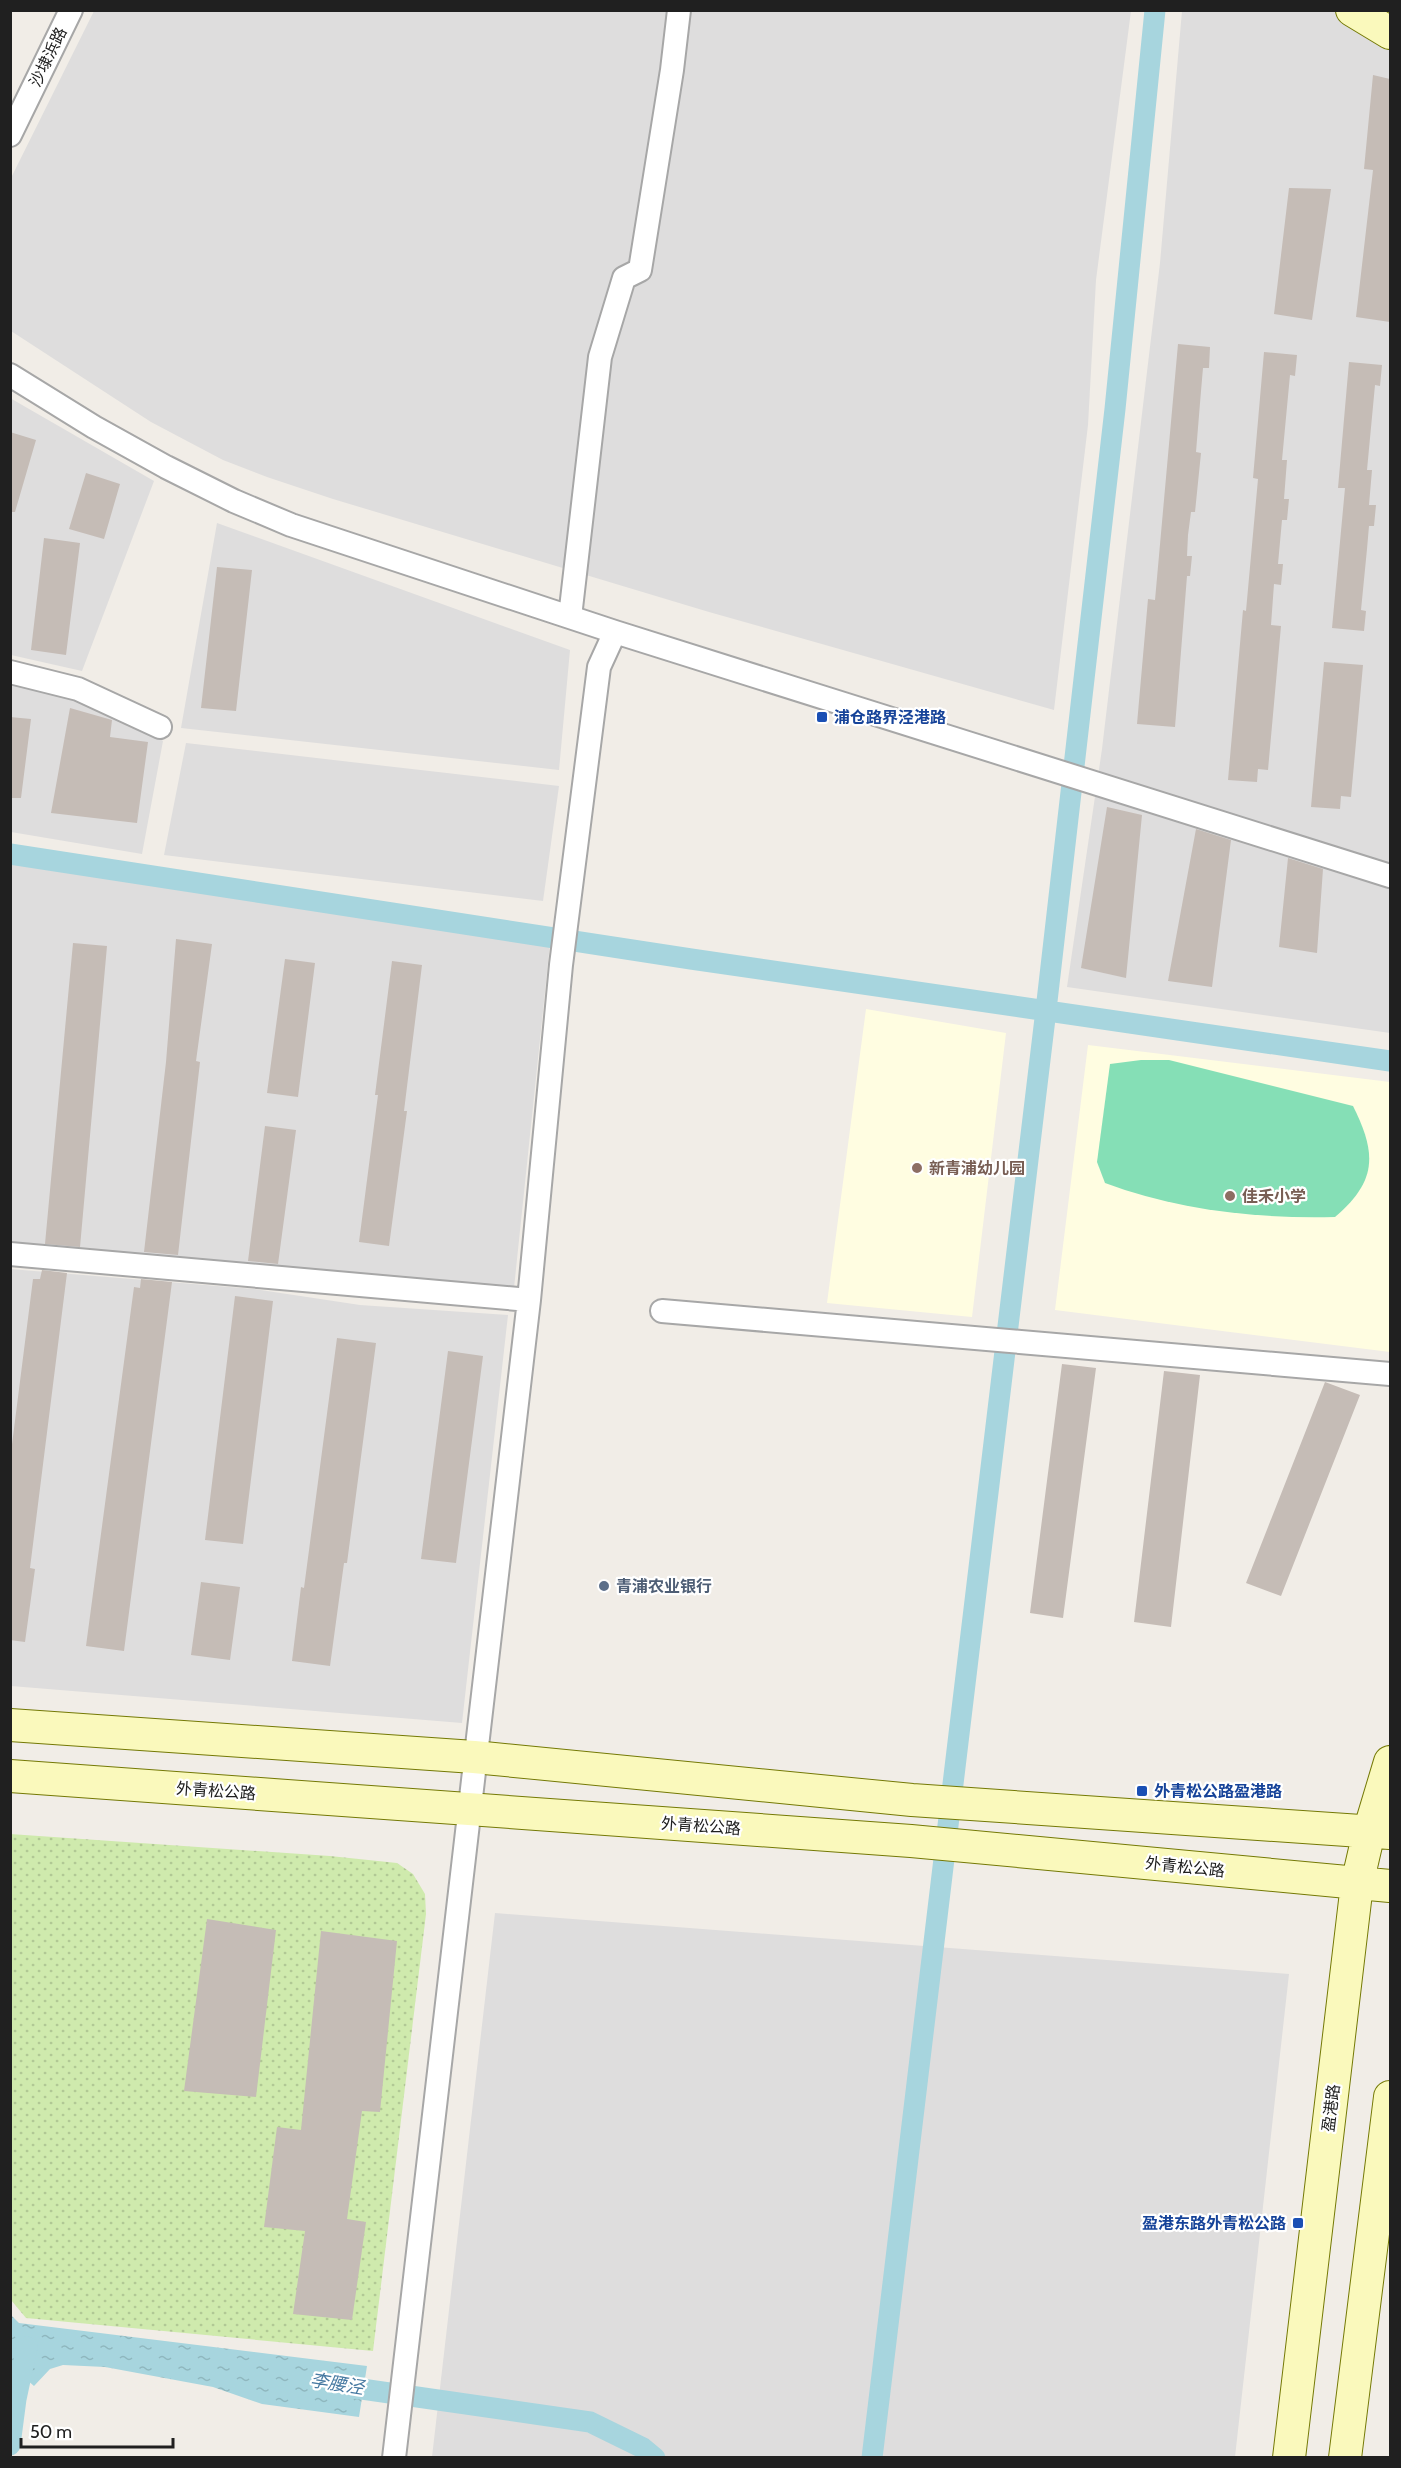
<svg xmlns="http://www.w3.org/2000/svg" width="1401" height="2468" viewBox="0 0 1401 2468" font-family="Cabin,'Noto Sans SC',sans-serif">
  <defs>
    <pattern id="grass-dots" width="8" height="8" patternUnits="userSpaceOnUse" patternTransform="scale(1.5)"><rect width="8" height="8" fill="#cfeaad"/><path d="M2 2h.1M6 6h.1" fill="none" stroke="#b1c895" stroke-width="1.8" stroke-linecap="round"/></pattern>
    <pattern id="water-ripples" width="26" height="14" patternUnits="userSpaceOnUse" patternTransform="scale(1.5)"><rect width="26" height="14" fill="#a7d5de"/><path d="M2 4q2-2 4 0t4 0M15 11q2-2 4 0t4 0" fill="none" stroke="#8fb7be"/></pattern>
  </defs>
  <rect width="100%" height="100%" fill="#f1ede7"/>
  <path fill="#dedddd" d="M94,11H1131L1096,280L1088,425L1054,710L709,612L333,499L267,477L223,460L151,422L11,331L10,180Z
    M1182,11H1390V1033L1067,987L1102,749L1160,263Z
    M10,398L154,481L82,671L11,655Z
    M217,523L570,650L559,770L181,728Z
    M10,682L75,698L124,718L163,741L142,854L11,832Z
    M186,743L559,786L543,901L164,855Z
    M10,861L550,944L514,1288L11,1250Z
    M10,1269L254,1289L360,1305L508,1315L462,1723L11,1686Z
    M495,1913L1289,1974L1235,2457H432Z"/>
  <path fill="#fffde1" d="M866,1009L1006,1033L972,1317L827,1303Z
    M1088,1045L1390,1082V1352L1055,1310Z"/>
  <path fill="url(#grass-dots)" d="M10,1834L330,1856L397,1863L413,1874L425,1894L426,1914L373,2351L26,2318L11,2300Z"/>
  <path fill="#85dfb6" d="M1141,1060H1169L1353,1106C1377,1154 1377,1181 1335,1217C1257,1219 1177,1210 1105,1183L1097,1162L1110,1064Z"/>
  <path fill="url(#water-ripples)" d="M10,2314L19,2323L367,2366L359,2417L262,2404L213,2387L105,2367L63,2365L50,2369L34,2386L11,2366Z"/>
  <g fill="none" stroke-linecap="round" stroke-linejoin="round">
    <path stroke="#a7d5de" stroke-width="21" d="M10,854L691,959L1390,1061
      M334,2385L590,2422L643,2448L655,2458
      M10,2445L16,2399L27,2347
      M872,2458L1046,1010L1115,409L1155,10"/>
  </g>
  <path fill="#c5bcb6" d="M1373,75L1390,79V322L1356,317L1373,170L1364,169Z
    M1289,188L1331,189L1312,320L1274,314Z
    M1178,344L1210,347L1209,368H1203L1201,391L1196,452L1201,453L1195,512H1191L1188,535L1187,556H1192L1190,576H1187L1175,727L1137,724L1148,599L1155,600Z
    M1264,352L1297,355L1295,376L1290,375L1282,460H1287L1284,499H1289L1287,520H1282L1278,564H1283L1281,585L1274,584L1271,625L1281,626L1268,770L1258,769L1257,782L1228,780L1243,610L1246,611L1258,479L1253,478Z
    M1349,362L1382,365L1380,386L1375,385L1367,470H1372L1369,505H1376L1374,526H1369L1367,549L1361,610L1366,611L1364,631L1332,628L1345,488H1338Z
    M10,432L36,440L15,512H10Z
    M86,473L120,484L104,539L69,529Z
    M44,538L80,543L66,655L31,650Z
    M217,567L252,570L236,711L201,708Z
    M1324,662L1363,665L1351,797L1341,796L1340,809L1311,807Z
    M70,708L112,720L110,737L148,742L137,823L51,813Z
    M10,717L31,719L21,798H10Z
    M1107,807L1142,815L1126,978L1081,968Z
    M1196,829L1231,840L1212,987L1168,981Z
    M1288,858L1323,869L1317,953L1279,947Z
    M176,939L212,944L196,1061L200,1062L178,1255L144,1252L166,1062Z
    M73,943L107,946L80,1247L45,1244Z
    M285,959L315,963L298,1097L267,1093Z
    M392,961L422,965L404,1111H407L389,1246L359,1242L378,1095H375Z
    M265,1126L296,1130L278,1264L248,1261Z
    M42,1270L67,1273L30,1568L35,1569L25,1642L10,1640V1460L33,1279H40Z
    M141,1279L172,1282L124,1651L86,1646L134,1287L140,1288Z
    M235,1296L273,1301L243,1544L205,1540Z
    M337,1338L376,1343L347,1563H344L330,1666L292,1661L301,1587L304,1588Z
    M448,1351L483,1356L456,1563L421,1559Z
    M1062,1364L1096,1368L1063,1618L1030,1613Z
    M1164,1371L1200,1375L1171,1627L1134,1622Z
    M1325,1382L1360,1395L1281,1596L1246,1583Z
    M201,1582L240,1587L230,1660L191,1655Z
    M207,1919L276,1930L256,2097L184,2091Z
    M321,1931L397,1941L380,2112L362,2111L347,2219L366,2222L352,2320L293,2314L305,2231L264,2227L277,2127L301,2130Z"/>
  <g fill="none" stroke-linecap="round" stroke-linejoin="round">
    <defs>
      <path id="minor" d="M10,135L71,10
        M10,375L94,427L166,467L234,501L291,525L615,632L1390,876
        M570,617L600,357L624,278L640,270L672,70L679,10
        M10,672L78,689L160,727
        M10,1254L529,1300
        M662,1311L1390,1374
        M394,2458L529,1300L561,965L599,667L615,632"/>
      <path id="secondary" d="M1352,10L1390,33
        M10,1725L474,1757L912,1800L1390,1833
        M10,1776L911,1841L1390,1886
        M1289,2458L1357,1884L1369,1832L1390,1762
        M1345,2458L1390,2097"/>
    </defs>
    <use href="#minor" stroke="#a7a7a7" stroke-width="26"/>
    <use href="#secondary" stroke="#747905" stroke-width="34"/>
    <use href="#minor" stroke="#fff" stroke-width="22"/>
    <use href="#secondary" stroke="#faf9bc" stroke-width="32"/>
  </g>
  <g fill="#1a4fb4" stroke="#fff" stroke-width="2">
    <rect x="816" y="711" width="12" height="12" rx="3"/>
    <rect x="1136" y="1785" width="12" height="12" rx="3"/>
    <rect x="1292" y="2217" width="12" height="12" rx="3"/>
  </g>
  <g fill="#8d6e63" stroke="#fff" stroke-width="2">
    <circle cx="917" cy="1168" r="6"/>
    <circle cx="1230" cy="1196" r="6"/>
  </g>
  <circle fill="#5c6f8a" stroke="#fff" stroke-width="2" cx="604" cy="1586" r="6"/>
  <g text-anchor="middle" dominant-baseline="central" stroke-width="4.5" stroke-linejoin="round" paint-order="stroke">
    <g font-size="16" fill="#202020" stroke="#fff">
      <text transform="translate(48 57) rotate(-64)">沙埭浜路</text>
      <text transform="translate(216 1791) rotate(4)">外青松公路</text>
      <text transform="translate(701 1826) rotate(4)">外青松公路</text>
      <text transform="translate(1185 1867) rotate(6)">外青松公路</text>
      <text transform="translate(1331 2108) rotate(-83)">盈港路</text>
    </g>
    <g font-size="16" font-weight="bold" fill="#164399" stroke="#fff" text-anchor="start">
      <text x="834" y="717">浦仓路界泾港路</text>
      <text x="1154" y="1791">外青松公路盈港路</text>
      <text x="1286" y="2223" text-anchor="end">盈港东路外青松公路</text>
    </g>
    <g font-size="16" font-weight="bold" fill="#785e54" stroke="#fff" text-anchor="start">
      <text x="929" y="1168">新青浦幼儿园</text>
      <text x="1242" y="1196">佳禾小学</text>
    </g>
    <g font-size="16" font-weight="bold" fill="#4e5e75" stroke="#fff" text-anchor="start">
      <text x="616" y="1586">青浦农业银行</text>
    </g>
    <g font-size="18" font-style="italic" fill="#4679a1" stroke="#fff">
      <text transform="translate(337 2384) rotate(9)">李腰泾</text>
    </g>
  </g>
  <rect width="1401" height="2468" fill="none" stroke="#202020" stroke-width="24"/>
  <path d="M21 2438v9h152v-9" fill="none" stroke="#202020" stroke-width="3"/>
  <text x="30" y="2438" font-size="18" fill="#202020" stroke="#ffffff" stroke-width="4.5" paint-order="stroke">50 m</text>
</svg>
